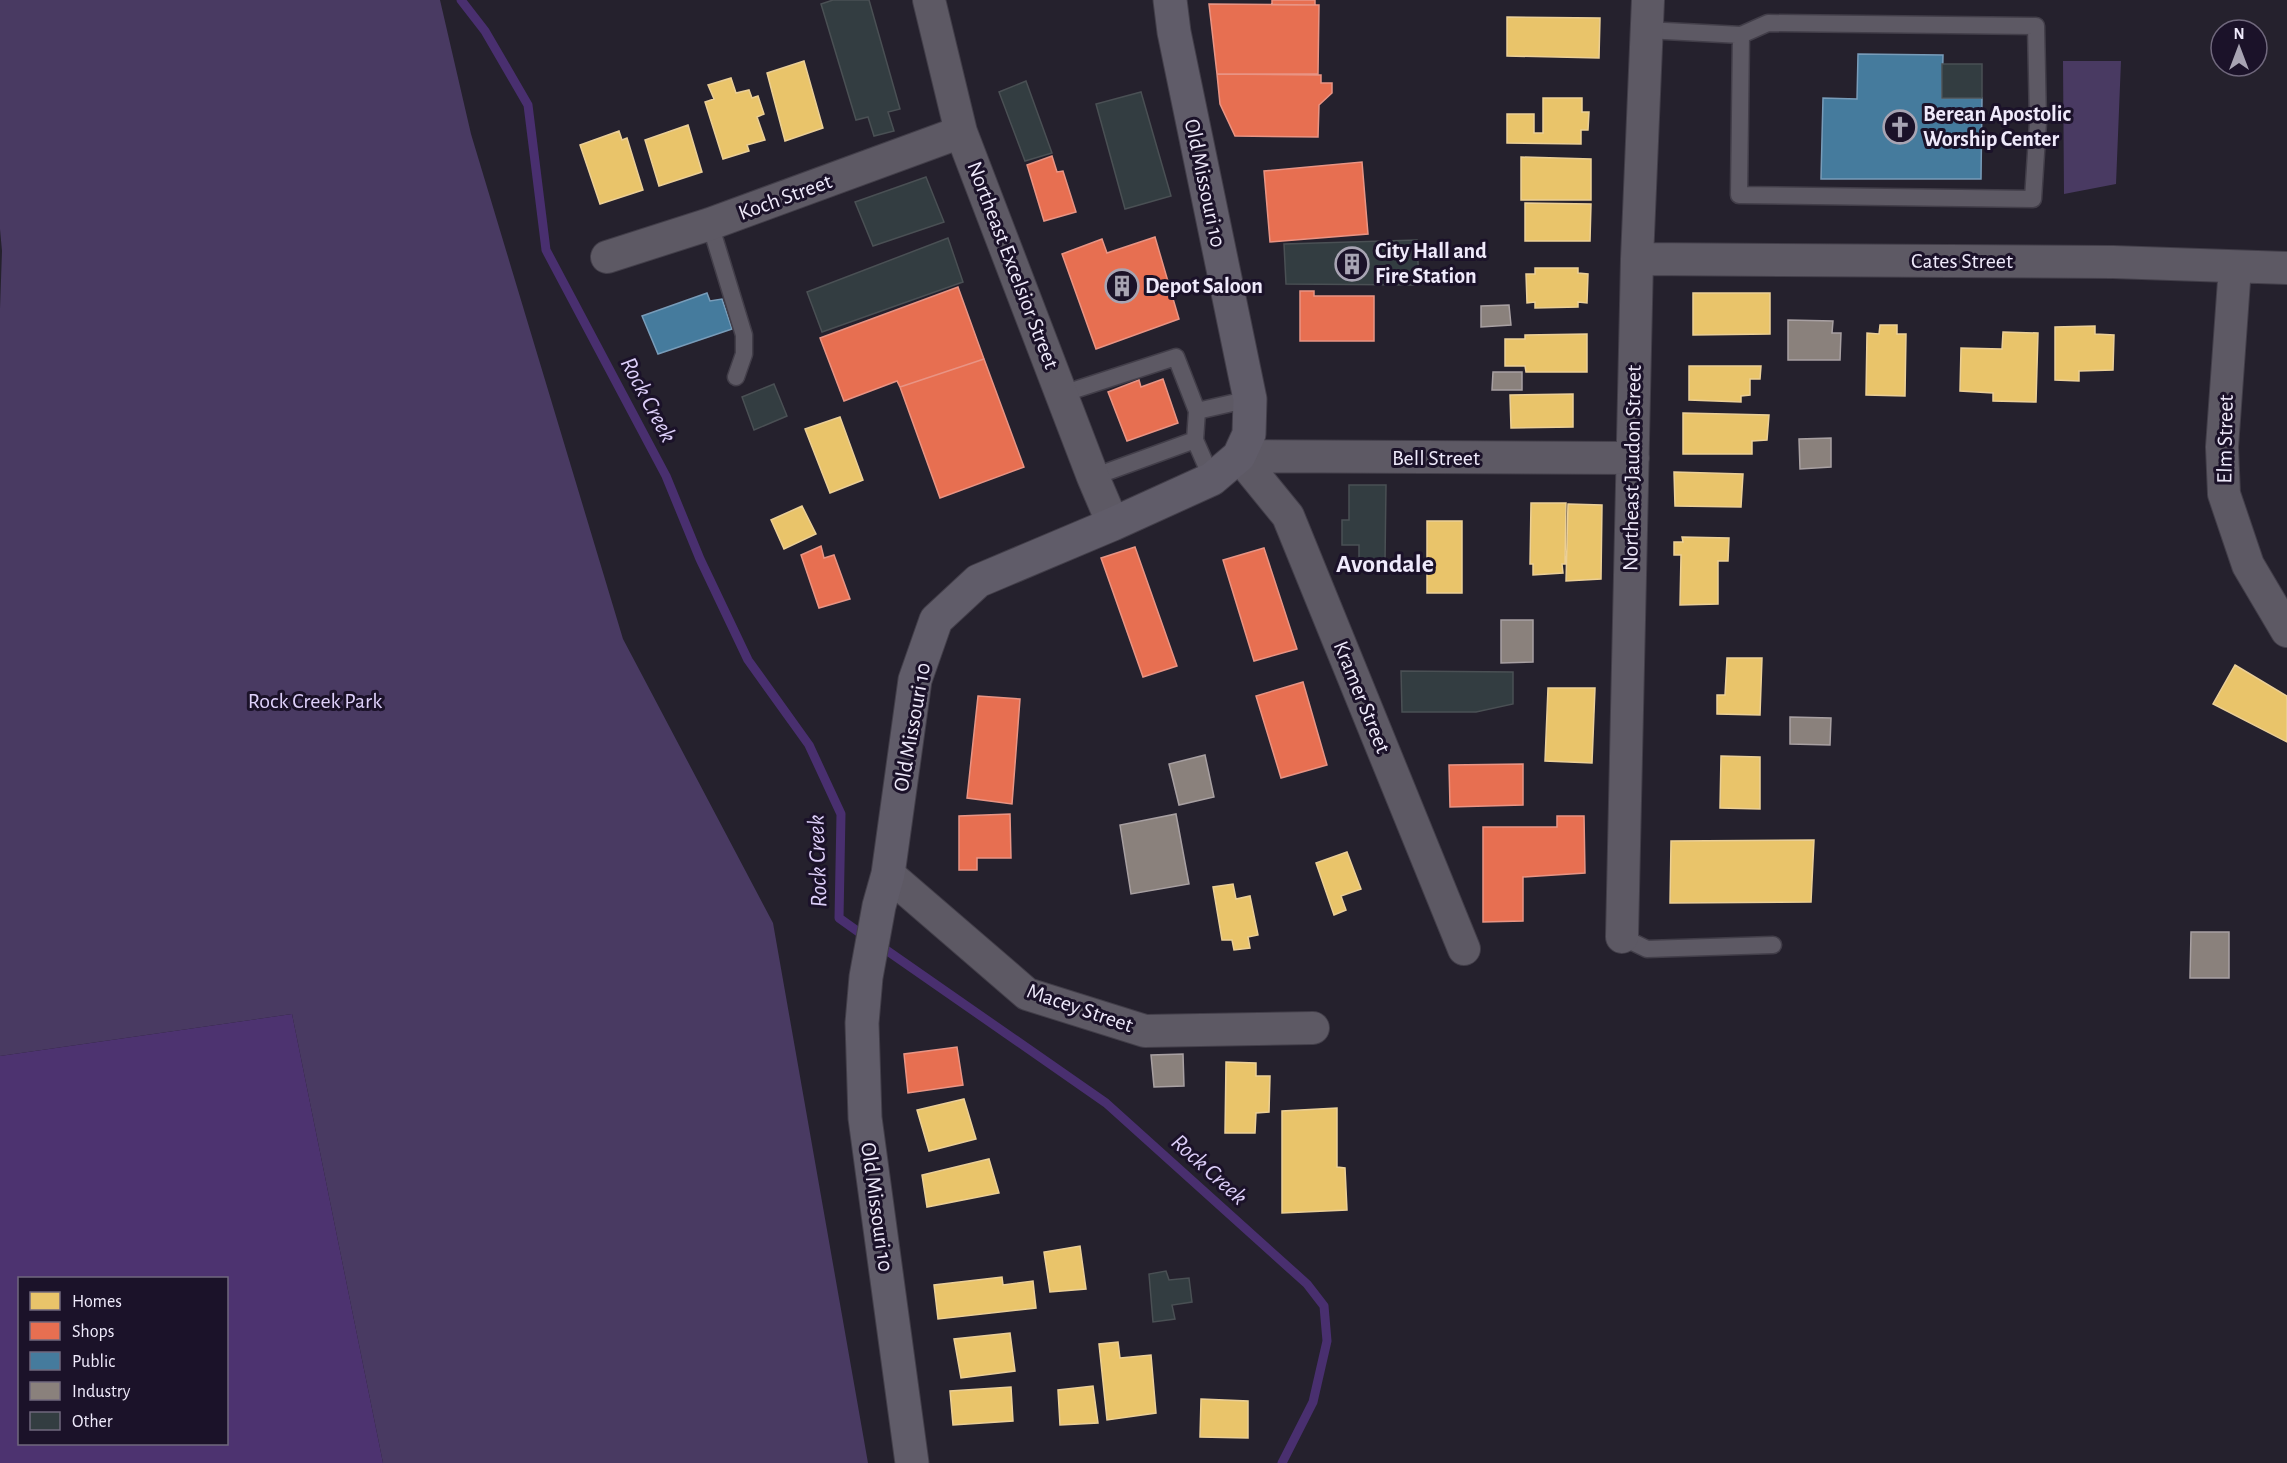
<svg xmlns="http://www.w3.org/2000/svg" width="2287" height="1463" viewBox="0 0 2287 1463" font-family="'Alegreya Sans',sans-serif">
  <rect width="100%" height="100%" fill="#25212d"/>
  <path fill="#493a62" d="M0,0H440L471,134L623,639L773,923L868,1463H383L292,1014L0,1056V309L2,251L0,229Z
    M2063,61H2121L2116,184L2064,194Z"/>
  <path fill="#4d3370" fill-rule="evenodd" d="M292,1014L383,1463H0V1056ZM20,1278H226V1444H20Z"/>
  <path fill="#e9c46a" stroke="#ebcf96" stroke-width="1.5" d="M1507,17L1600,18L1599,58L1507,56Z
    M804,61L823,128L785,141L767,73Z
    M731,78L736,93L749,90L752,98L758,96L764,114L757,117L765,140L747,145L749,151L723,159L705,102L714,99L708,85Z
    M1543,98H1582V112H1589L1588,130H1581V144L1507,143V114H1534V133H1543Z
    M688,125L702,172L659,186L645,140Z
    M619,131L622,140L627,138L643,190L600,204L580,145Z
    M1521,157L1591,159V200H1521Z
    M1525,203L1591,204L1590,241H1525Z
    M1535,268H1578V273L1588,274L1587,303L1578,302V307L1535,308V302L1527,303L1526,274H1535Z
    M1693,293H1770V334L1693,335Z
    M1880,325H1897V334H1906L1905,396L1866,395L1867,333L1879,334Z
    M2095,326V334L2114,335L2113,370L2079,371V381L2055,380V327Z
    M2003,332L2038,333L2036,402L1993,401V393L1960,391L1961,348L2002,349Z
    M1587,334V372H1526L1525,366H1505V339H1525V335Z
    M1689,366H1761L1760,379H1750V395L1741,396V402L1689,400Z
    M1573,394V427L1511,428L1510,395Z
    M1683,413L1769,415L1767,440L1752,441V454H1683Z
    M840,417L863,480L830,493L805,429Z
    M1674,472L1743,474L1741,507L1675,506Z
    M1531,503H1566L1565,564H1562L1563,573L1533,575V564H1530Z
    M1568,504L1602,505L1601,579L1566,581Z
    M802,506L816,534L784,549L771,520Z
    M1427,521H1462V593H1427Z
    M1682,537L1729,538L1728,561H1718V604L1680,605L1681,555H1674V542H1683Z
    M1727,658H1762L1760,715L1717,714V695H1725Z
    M2235,665L2287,696V742L2213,704Z
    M1548,688H1595L1592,763L1545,761Z
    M1721,756L1760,757V809L1720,808Z
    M1814,840L1811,902L1670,903L1671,841Z
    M1347,852L1361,889L1341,896L1346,910L1334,915L1316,863Z
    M1233,884L1236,899L1250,896L1258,935L1248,937L1250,948L1234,950L1232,940H1222L1213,887Z
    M1226,1062L1256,1063V1076H1270L1269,1112L1256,1113L1255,1133H1225Z
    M964,1099L976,1139L929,1151L917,1110Z
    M1337,1108V1167L1345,1168L1347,1210L1282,1213V1111Z
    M989,1159L999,1193L927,1207L922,1175Z
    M1080,1246L1086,1289L1050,1292L1044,1252Z
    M1002,1277L1003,1285L1033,1281L1036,1308L938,1319L934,1285Z
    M1010,1333L1015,1371L961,1378L954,1339Z
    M1118,1342L1120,1358L1151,1355L1156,1413L1107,1420L1099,1344Z
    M1093,1386L1098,1423L1060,1425L1058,1390Z
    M1011,1387L1013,1421L953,1425L950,1391Z
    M1201,1399L1248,1401V1438L1200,1437Z"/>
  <path fill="#e76f51" stroke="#e99484" stroke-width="1.5" d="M1272,0H1315V5H1272Z
    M1209,4L1319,5L1318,74H1217Z
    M1217,74L1321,75V83H1332V93L1319,105L1318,137L1235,136L1220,104Z
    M1052,156L1057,172L1063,171L1076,212L1044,221L1027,165Z
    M1362,162L1368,234L1270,242L1264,171Z
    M1155,237L1179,319L1096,349L1062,254L1102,239L1107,253Z
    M958,287L984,359L900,387L897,381L844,401L820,338Z
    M1300,291H1314V296H1374V341H1300Z
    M984,359L1024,467L940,498L900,387Z
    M1163,379L1178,423L1127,441L1108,392L1139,380L1141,387Z
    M821,546L824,558L834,555L850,599L819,608L801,555Z
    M1135,547L1177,666L1143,677L1101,558Z
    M1264,548L1297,649L1254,661L1223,560Z
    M1303,682L1327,765L1281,778L1256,696Z
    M978,696L1020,699L1012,804L967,798Z
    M1523,764V805L1450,807L1449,765Z
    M1010,814L1011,858H977V870H959V816Z
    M1557,816H1584L1585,873L1523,877V921L1483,922V827H1557Z
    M957,1047L963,1085L908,1093L904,1054Z"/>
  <path fill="#457b9d" stroke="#789cb9" stroke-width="1.5" d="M1858,54L1943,55L1942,98H1982L1981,179H1821L1823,98L1857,99Z
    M707,293L710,301L722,299L732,329L658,354L642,316Z"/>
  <path fill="#8a817c" stroke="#a8a0a2" stroke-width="1.5" d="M1509,305L1511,325L1481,327V306Z
    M1788,320L1833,321L1832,333H1841L1840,360H1788Z
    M1493,372H1522V390H1492Z
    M1831,438V467L1800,469L1799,439Z
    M1501,620H1533V662L1501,663Z
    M1790,717L1831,718L1830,745L1790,744Z
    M1205,755L1214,797L1179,805L1169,764Z
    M1176,814L1189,884L1131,894L1120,825Z
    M2191,932H2229V978H2190Z
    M1183,1054L1184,1086L1154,1087L1151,1055Z"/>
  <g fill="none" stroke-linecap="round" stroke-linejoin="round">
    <path stroke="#492f6f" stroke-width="9" d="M461,0L485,31L528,105L546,250L666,476L700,559L748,660L809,745L841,814L839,918L867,938
      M879,945L1106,1103L1307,1284L1324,1306L1327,1341L1313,1402L1282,1463"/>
  </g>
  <path fill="#333d41" stroke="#4a5054" stroke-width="1.5" d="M833,0H869L900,109L888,112L894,131L874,136L868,117L856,120L821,4Z
    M1942,64H1982V98H1942Z
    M1026,81L1052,153L1025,161L999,92Z
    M1141,92L1171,196L1125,209L1096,104Z
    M926,177L944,222L873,246L855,202Z
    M948,238L963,282L822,332L807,292Z
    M1417,240L1419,285L1286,284L1284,244Z
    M774,384L787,416L754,430L742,397Z
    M1349,485H1386L1385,562L1359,561V545H1342V520H1349Z
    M1401,671L1513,672V704L1476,712H1402Z
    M1166,1271L1169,1280L1189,1278L1192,1302L1172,1305L1175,1319L1153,1322L1149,1274Z"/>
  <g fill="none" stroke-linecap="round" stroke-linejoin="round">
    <defs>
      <path id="lane" d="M1646,30L1741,35L1739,195L2033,199L2038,122L2036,26L1768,23L1741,35
        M710,224L744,335V354L736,377
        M1062,394L1176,357L1197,411L1250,399
        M1195,440L1212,479
        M1093,477L1195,440L1197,411
        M1622,937L1647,949L1773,945"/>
      <path id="street" d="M929,0L961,132L1093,477L1113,524
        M607,257L710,224L961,132
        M1637,259L2113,262L2287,268
        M2235,267L2222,447L2224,494L2248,565L2287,631
        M1239,456L1288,516L1464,949
        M1239,456L1633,458
        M888,874L1027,994L1145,1031L1313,1028
        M1622,937L1637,259L1648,0"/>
      <path id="secondary" d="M912,1463L865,1118L862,1023L866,977L879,906L888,874L915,680L936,620L978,581L1113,524L1212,479L1239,456L1249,434L1250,399L1174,32L1170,0"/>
    </defs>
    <use href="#lane" stroke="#423e49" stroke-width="19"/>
    <use href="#street" stroke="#423e49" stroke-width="34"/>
    <use href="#secondary" stroke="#423e49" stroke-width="35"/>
    <use href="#lane" stroke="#5d5964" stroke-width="16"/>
    <use href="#street" stroke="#5d5964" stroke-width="32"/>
    <use href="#secondary" stroke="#605c69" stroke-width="33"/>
  </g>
  <defs>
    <symbol id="church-ring" viewBox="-11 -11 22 22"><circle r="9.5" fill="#1b1229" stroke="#a8a4b3" stroke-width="1.5"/><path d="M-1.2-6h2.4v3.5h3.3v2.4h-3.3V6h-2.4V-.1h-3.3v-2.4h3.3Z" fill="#a8a4b3"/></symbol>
    <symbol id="building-ring" viewBox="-11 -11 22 22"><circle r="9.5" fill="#1b1229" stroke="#a8a4b3" stroke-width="1.5"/><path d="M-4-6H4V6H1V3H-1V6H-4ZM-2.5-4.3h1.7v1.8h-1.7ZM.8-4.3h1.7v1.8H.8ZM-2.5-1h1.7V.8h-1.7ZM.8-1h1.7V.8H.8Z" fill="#a8a4b3"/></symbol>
  </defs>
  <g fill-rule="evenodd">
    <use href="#church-ring" x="1881" y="108" width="38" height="38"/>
    <use href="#building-ring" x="1333" y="245" width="38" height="38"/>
    <use href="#building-ring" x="1103" y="267" width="38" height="38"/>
  </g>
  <g text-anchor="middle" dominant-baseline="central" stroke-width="6" stroke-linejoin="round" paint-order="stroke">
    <g font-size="22" font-weight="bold" fill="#efeafb" stroke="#1b1229" text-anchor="start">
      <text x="1923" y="114">Berean Apostolic<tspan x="1923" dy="25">Worship Center</tspan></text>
      <text x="1375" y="251">City Hall and<tspan x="1375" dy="25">Fire Station</tspan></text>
      <text x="1145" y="286">Depot Saloon</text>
    </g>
    <g font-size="22" fill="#efeafb" stroke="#1b1229">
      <text transform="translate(1205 183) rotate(78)">Old Missouri 10</text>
      <text transform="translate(785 197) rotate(-20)">Koch Street</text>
      <text x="1962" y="261">Cates Street</text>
      <text transform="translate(1013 265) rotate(69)">Northeast Excelsior Street</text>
      <text transform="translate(2225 439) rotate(-89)">Elm Street</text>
      <text x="1436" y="458">Bell Street</text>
      <text transform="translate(1632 468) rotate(-89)">Northeast Jaudon Street</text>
      <text transform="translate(1362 697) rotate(68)">Kramer Street</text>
      <text transform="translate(912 727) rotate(-80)">Old Missouri 10</text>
      <text transform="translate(1080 1008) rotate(19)">Macey Street</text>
      <text transform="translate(877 1207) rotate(82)">Old Missouri 10</text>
    </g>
    <g font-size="22" fill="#ded0fa" stroke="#1b1229">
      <text x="315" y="701">Rock Creek Park</text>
    </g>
    <g font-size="24" font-style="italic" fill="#dccef8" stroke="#1b1229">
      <text transform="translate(648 400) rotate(62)">Rock Creek</text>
      <text transform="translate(818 861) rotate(-92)">Rock Creek</text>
      <text transform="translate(1209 1170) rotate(42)">Rock Creek</text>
    </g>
    <g font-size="26" font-weight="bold" fill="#efeafb" stroke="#1b1229">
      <text x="1385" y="564">Avondale</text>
    </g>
  </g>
  <rect x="18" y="1277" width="210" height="168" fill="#1b1229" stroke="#70687d" stroke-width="1.5"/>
  <rect x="30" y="1292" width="30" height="18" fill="#e9c46a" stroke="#70687d" stroke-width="1.5"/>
  <text x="72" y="1307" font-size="18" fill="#efeafb">Homes</text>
  <rect x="30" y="1322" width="30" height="18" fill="#e76f51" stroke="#70687d" stroke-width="1.5"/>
  <text x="72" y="1337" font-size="18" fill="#efeafb">Shops</text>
  <rect x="30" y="1352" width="30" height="18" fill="#457b9d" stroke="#70687d" stroke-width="1.5"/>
  <text x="72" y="1367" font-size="18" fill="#efeafb">Public</text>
  <rect x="30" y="1382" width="30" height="18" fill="#8a817c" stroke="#70687d" stroke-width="1.5"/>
  <text x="72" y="1397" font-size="18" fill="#efeafb">Industry</text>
  <rect x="30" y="1412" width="30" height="18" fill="#333d41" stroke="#70687d" stroke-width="1.5"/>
  <text x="72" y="1427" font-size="18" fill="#efeafb">Other</text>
  <g transform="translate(2239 48)"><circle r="28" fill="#1b1229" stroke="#70687d" stroke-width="1.5"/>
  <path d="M0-4.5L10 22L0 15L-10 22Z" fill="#a8a4b3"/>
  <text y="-9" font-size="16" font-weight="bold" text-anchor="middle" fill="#efeafb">N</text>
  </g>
</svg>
